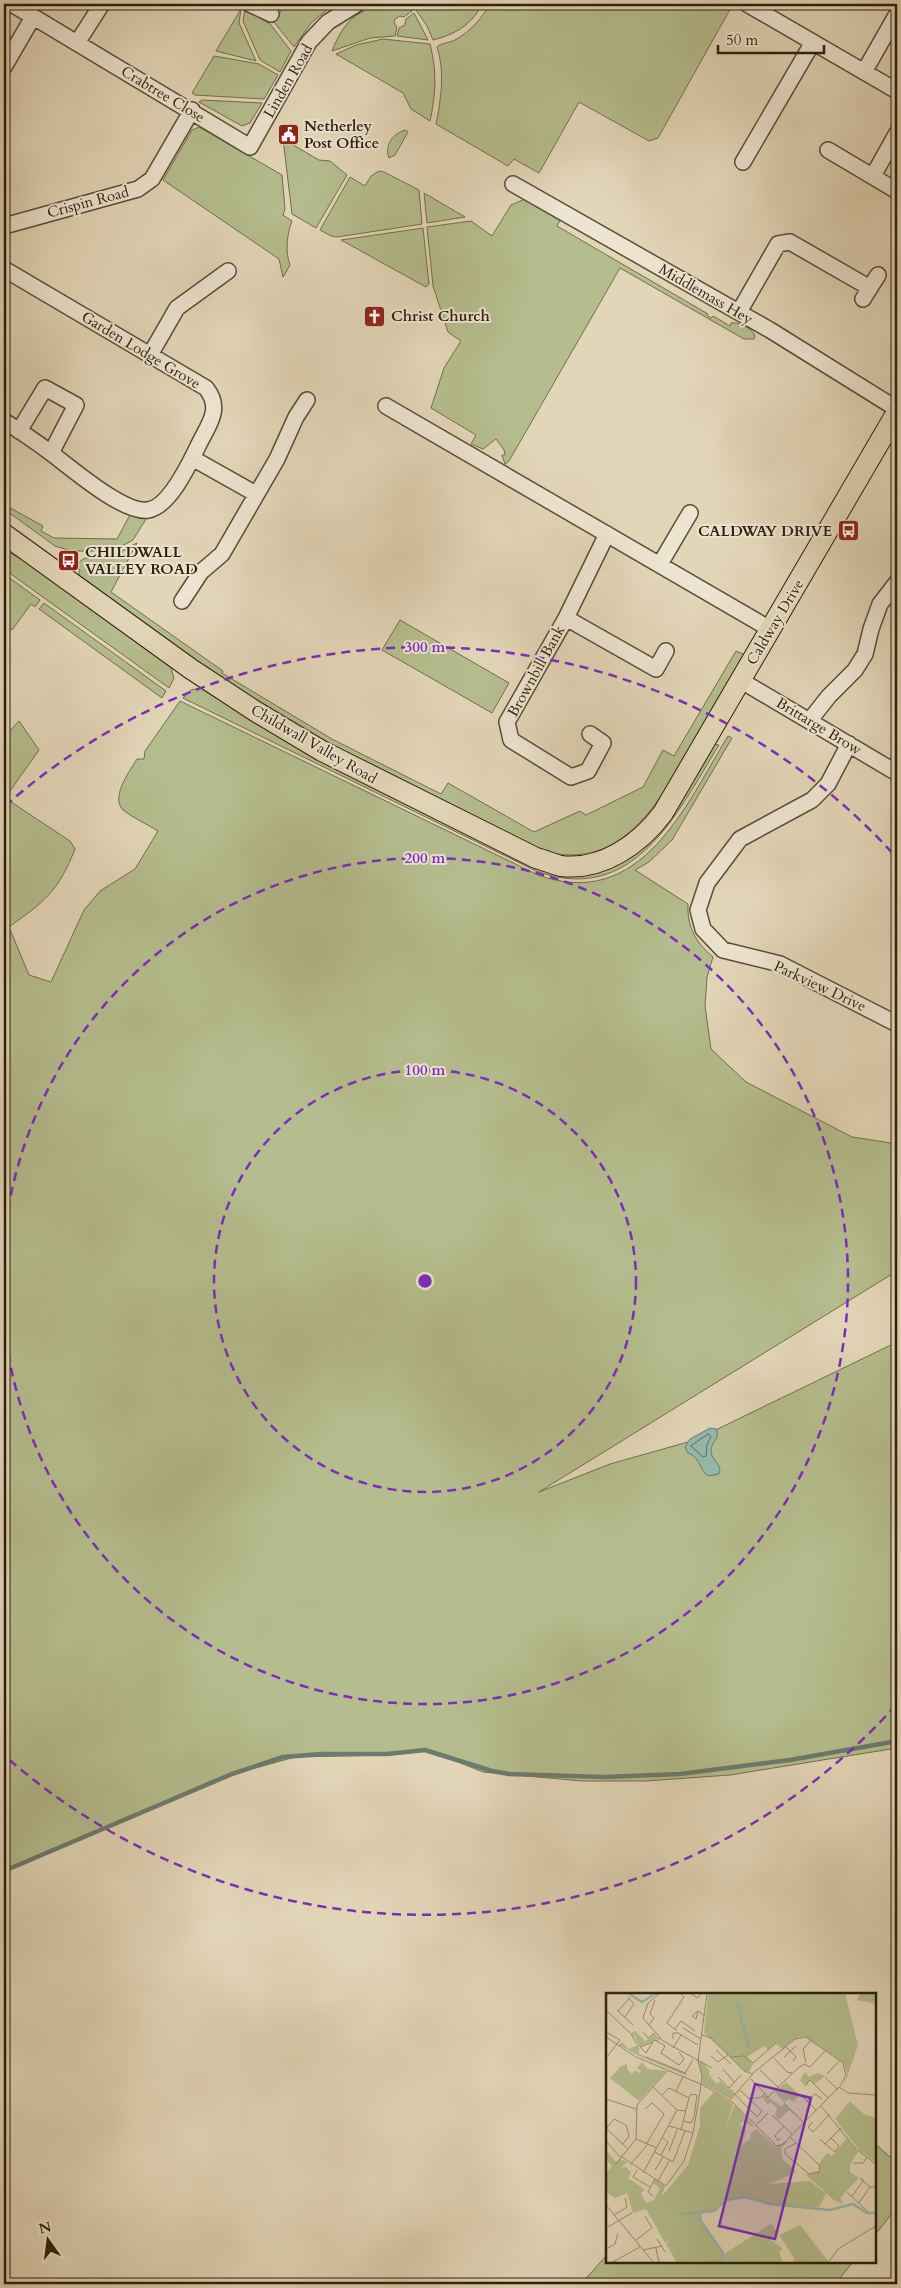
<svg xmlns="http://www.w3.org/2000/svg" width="901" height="2288" viewBox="0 0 901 2288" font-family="Cardo,serif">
  <rect width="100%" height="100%" fill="#e3d6b8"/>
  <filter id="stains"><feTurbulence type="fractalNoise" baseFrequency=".004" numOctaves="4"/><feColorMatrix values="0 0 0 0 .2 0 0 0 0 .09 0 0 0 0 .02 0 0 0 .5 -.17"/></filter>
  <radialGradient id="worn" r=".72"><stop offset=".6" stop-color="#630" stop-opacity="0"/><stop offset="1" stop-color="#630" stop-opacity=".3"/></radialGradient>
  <path fill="#b5bd8e" stroke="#716e4c" d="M296,4H334L311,23L294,47L274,22L284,6Z
    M373,4H407L412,11L404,17L400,16L395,19L394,23L397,27L395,36L370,38L332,51C336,40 346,21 357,15C363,11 367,10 373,4Z
    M412,4H473L480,8C470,26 453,35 433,40L427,26Z
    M490,4H733L658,138L649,141L579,102L539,173L514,159L508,166L436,124C441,99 445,72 437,47C441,43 449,43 455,40C470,32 482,18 490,4Z
    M241,9L239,23L256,61L216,51Z
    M245,9L270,24L291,51L280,72L260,60L243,21Z
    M414,13L428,40L397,36L399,28L405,25L406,19Z
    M383,39L430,44C437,71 436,94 430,121L411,109L403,93L336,54L356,45Z
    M214,56L259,64L278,75L264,99L195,95L192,93Z
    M202,100L262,103L250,123L242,126L199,102Z
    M199,127L282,175L285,209L283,215L292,221C287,233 285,252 290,265L283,277L279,259L163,180L192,130Z
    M405,130L408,132L395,155L389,158C384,145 393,134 405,130Z
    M283,139L319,160L330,161L347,175L316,228L292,214Z
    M379,171L384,172L419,190L422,224L337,237L331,236L320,230L350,177L365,186L371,176Z
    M424,193L465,217L427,223Z
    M525,199L562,217L557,226L708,314L707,315L711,318L713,316L730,326L731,323C739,322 751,327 755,336L754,339H744L620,268L509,461L505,464L502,455H505L504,450L496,439L483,449L471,444L476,435L431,408L444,368L461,341L448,332L433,286L427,227L471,221L492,236L511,205Z
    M423,228L429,284L426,287L341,240Z
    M4,498L8,500L5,505L43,526L41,531L54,538L117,539L130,515L146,519L133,540L112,551H71L55,546L4,509Z
    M137,543L111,592L223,671L222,673L332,739L441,794L448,783L534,832L580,811L586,815L643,787L663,750L674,756L736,651L743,654V657L663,793C634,836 599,866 543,851L362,764L224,682L78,577L80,570L75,567C86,551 100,559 116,554C123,551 130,546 137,543Z
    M4,550L33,565L170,665L174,678L169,688L4,569Z
    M4,574L40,600L35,607L31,604L12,630L4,624Z
    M44,603L166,691L162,698L39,609Z
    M400,620L509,683L492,713L382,650Z
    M201,688L506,852L607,869L711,744L719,745C677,813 634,907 536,871L183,698L191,690Z
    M180,701L538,875C641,912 685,806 728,736L732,738L672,840L649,862L635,870L688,904C687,927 696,943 713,957L707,977L705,1006L711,1049L746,1082L852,1137L897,1144V1271L539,1492L610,1464L695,1440L897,1342V1748L730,1775L645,1781H582L483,1772L426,1749L391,1755L295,1757L216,1779L4,1871V732L7,734L19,721L39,750L5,798L70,841L75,849C58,892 45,901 9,927L29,975L51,982L84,910L100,891L135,869L158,831C147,824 133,818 123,810C110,797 130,771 137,759H144L145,751Z
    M875,2144L897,2163V2207L875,2235Z
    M607,2255V2262H853L835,2284H581Z"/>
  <path fill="#95b9ae" stroke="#6b7b6d" d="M710,1428L716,1429C721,1440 711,1441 711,1451C711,1458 718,1462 720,1469L719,1474L708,1476C699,1469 700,1457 688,1453L685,1447L690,1439Z"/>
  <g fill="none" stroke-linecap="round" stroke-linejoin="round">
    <path stroke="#616c5c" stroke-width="1" d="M709,1434L711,1437L707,1444L706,1456L703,1457L691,1446Z"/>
    <path stroke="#6b7b6d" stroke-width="4.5" d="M4,1871L232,1774L283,1757L321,1754H387L425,1750L492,1771L509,1774L604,1777L680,1774L790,1760L897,1741"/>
    <defs>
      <path id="minor" d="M12,4L250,147L309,42L328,22L357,4
        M250,4L271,14
        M747,4L897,91
        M77,43L102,4
        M4,67L33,17
        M864,72L897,14
        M828,150L897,191
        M743,162L813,42
        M873,176L897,133
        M513,184L770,330L897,409
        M4,226L138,189L152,179L192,110
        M4,269L206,388C223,409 208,425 198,446C189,465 169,507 148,510C124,514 71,468 51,453C36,442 20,431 4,421
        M863,299L878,275
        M739,312L778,244L790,242L870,288
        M150,355L177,308L228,271
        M386,406L770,629
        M19,431L45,388L76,405L51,453
        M192,458L256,494
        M660,564L690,513
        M182,601L201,572L222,554L277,459L296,417L307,400
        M566,618L656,669L666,651
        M740,680L897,773
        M810,720L829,696L855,670L865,654L871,629L880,604L897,582
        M590,734L603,743L588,771L571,777L511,740L507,722L566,618L607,534
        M849,744L828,784L812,800L740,839L707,883L698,910L703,929L723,950L780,964L897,1024"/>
      <path id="major" d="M4,534L191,669L255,711L322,751L536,858C544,860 553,864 561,866C602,871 640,844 663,813L897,412"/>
    </defs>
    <use href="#minor" stroke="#5a4d36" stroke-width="18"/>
    <use href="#major" stroke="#2d1f0b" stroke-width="22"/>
    <use href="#minor" stroke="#ede4d1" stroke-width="15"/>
    <use href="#major" stroke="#e3d6b8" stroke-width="20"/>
  </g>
  <g fill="none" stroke="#7b2cbf" stroke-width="2.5" stroke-dasharray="9 6">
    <circle cx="425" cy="1281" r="211"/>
    <path d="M4 1240A423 423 0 1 1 4 1322"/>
    <path d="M896 1705A634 634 0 0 1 5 1756M5 806A634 634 0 0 1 896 857"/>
  </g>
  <defs>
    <symbol id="civic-square" viewBox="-11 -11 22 22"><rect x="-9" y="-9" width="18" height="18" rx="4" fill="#8f2418" stroke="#ede4d1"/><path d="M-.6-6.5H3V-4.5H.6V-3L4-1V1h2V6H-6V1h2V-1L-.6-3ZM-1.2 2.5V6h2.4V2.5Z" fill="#fff"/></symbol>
    <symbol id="church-square" viewBox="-11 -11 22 22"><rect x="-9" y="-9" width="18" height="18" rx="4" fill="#8f2418" stroke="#ede4d1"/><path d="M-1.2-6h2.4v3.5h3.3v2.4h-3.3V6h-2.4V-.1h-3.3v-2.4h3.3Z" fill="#fff"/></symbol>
    <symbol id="bus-square" viewBox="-11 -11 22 22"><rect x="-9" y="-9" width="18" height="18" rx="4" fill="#8f2418" stroke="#ede4d1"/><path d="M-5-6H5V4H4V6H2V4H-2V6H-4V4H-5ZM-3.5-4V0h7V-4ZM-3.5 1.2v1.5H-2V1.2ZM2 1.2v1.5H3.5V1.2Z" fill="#fff"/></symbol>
  </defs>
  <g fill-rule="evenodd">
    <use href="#civic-square" x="276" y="122" width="25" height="25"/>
    <use href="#church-square" x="362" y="304" width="25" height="25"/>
    <use href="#bus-square" x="836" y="518" width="25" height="25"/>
    <use href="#bus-square" x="56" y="548" width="25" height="25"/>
  </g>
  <g text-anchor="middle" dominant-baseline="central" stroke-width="4" stroke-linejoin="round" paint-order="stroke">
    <g font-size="15" fill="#2d1f0b" stroke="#ede4d1">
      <text transform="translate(288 81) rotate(-60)">Linden Road</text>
      <text transform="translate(163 94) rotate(31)">Crabtree Close</text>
      <text transform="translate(88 202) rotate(-15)">Crispin Road</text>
      <text transform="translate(706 294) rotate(30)">Middlemass Hey</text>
      <text transform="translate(141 350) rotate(31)">Garden Lodge Grove</text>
      <text transform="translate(775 622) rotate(-59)">Caldway Drive</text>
      <text transform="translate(536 671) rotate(-61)">Brownbill Bank</text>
      <text transform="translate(819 726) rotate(31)">Brittarge Brow</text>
      <text transform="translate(314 744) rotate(30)">Childwall Valley Road</text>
      <text transform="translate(820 986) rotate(25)">Parkview Drive</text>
    </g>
    <g font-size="15" font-weight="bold" fill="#2d1f0b" stroke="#ede4d1" text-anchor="start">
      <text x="304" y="126">Netherley<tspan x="304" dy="17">Post Office</tspan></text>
      <text x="391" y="316">Christ Church</text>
      <text x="832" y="531" text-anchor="end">CALDWAY DRIVE</text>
      <text x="85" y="552">CHILDWALL<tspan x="85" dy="17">VALLEY ROAD</tspan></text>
    </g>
  </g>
  <g transform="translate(606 1993)">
    <rect width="270" height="270" fill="#e3d6b8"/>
    <path d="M102,0H239L252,52L237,96L241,80L238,70L198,43L190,45L176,56L169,50L162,57L158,53L141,64L147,71L143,79L139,78L98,40ZM254,0H270V11L251,7ZM29,38L39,48L49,41L53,45L33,54V61L80,80L81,83L33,63L13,52L16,49L22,56L32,52L29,42L28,44L25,40ZM96,68L103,77V84L107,81L105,85L111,91L114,88L128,101L124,106L97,91L93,69ZM36,69L42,76L60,78L33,108L4,85L15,73L21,71V76L26,81L29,77L33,80L35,78L31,75ZM199,79L203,84L212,80L219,83L209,91L204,87L200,94L194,87ZM180,89L194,102L187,109L183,106L178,109L169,99ZM108,99L127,112L119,137L129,112L149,135L138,128L134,131L140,138L136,152L145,145L144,141L150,136L169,153L183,148L175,155L177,167L191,179L163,191L204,188L220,201L213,214L167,212L135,204L120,207L107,218L95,221V228L118,261L165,231L172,240L164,246L177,256L173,259L177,270H71L60,251L64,247L59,250L40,216L27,220L21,200L9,205L1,200L0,180L6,173L0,166V157L10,169L14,166L21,169L15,175L20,174L25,179L22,185L38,196L35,201L40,210L48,207L54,195L47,190L49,186L59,193L56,203L82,172L94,133V115ZM159,102L175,113L179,111L190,123L183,117L173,127L169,122L171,115L164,109L162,112L156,104ZM244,108L258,121L270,125V169L254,158L229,126ZM241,145L252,159L244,171V179L253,185L234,205L238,211L229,208L200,182L214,178L213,171L219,162L222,160L226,163ZM194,232L222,268V270H186L189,266L173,242Z" fill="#b5bd8e"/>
    <path fill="none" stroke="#95b9ae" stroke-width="2.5" d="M22,0L36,9L50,0M131,10L143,55M74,221L108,218L120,207L139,204L164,211L224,217L247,211L261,220H270M94,221L95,228L117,260V266L108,270"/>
    <path fill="none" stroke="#9a8d73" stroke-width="1" d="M54,0L42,10L37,25L57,48L106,75M84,0L91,5L96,0M0,17L25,41L31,51M11,17L27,32M12,18L23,6M92,18L86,23L90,26L92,18L99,23M19,24L28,11L22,4M43,32L48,25L44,21L49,7M77,35L95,46M69,36L75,28L89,38M71,38L61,30L78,4L74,0M0,39L14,47L0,65M37,39L42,45L49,40M96,42L105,45L138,78L146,81L189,46L200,44L237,70L240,82L234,93M0,44L30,64L97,92L127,110L171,153L177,151L233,94L242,100L270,102M54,45L51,48L59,53L55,60L73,72L78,66L73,59M67,46V40H72L92,52M47,49L34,54L40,60L48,47L51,48M180,54L190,64L187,68M67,55L75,42M110,57L125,71M105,63L112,69L122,62M40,64L79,80L87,67M125,64L138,63L147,70L170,50M178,64L190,53M168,65L181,79L186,80M200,70L197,56L205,47M117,76L129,90M154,77L173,95M221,81L234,67M112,84L151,124L156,118L134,97M219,84L231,96M145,86L162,104L192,75L198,71L204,74L220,57M200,91L204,87L222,105M47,94L71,117L80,118M123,95L135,82M70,98L77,84M56,102L63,95L83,105M195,102L210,117M142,105H154L159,100M0,106L30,116M123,108L147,81M201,108L209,101L216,106M178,110L198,130M215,113L250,156L270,171M39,116L46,110L58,121L41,150M166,122L187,142M78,128L85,130L88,124L91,102L85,101L83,105M207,129L202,134L207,139L224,121M151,131L162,120M63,133L87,140M0,136L8,126L20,132L23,143L17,151M1,136L21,155M75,137L83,105M184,144L214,173L213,179L203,181L179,161V156L190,150M174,145L172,148L169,143L178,133M30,146L51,155M214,146L219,151L235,135M0,148L15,165M219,151L229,159L233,153L225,145M63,158L71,137M49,159L67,169L79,138M55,162L62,149L57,145M16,164L60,193L78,168L87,140L94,99L96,83L92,68L101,0M247,170H257L261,164M9,172L30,146L31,112L61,78M24,172L42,151M31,177L27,184L44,194M49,177L57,164M37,180L71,117M52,188L63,168M258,188L254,185L264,194M241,199L262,219M47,203L42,199L49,186M246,203L257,188M253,210L264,194H270M0,212L48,270M8,222L21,214L19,205M0,235L26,220M51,246L59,259M30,247L46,235L39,223M50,255L53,270M0,256L9,251L12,240M37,257L56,253M5,270L34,254M222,270L232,256L270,233"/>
    <path fill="#7b2cbf" fill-opacity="0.15" stroke="#7b2cbf" stroke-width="2.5" d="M149,91L205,105L169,246L113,233Z"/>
    <rect width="270" height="270" fill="none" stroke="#2d1f0b" stroke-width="2.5"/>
  </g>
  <circle cx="425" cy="1281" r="8" fill="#7b2cbf" stroke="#ede4d1" stroke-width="2.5"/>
  <g font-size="15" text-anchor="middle" font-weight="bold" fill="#7b2cbf" stroke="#ede4d1" stroke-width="4" stroke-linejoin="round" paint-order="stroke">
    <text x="425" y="652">300 m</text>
    <text x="425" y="863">200 m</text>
    <text x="425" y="1075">100 m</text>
  </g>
  <rect width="901" height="2288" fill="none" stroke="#e3d6b8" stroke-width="20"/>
  <rect x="5" y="5" width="891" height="2278" fill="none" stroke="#2d1f0b" stroke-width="2.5"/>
  <rect x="10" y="10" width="881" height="2268" fill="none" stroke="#2d1f0b"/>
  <g transform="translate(48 2240) rotate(346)" stroke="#ede4d1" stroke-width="4" paint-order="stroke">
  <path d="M0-4L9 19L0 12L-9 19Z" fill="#2d1f0b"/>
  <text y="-8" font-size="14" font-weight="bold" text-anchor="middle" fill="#2d1f0b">N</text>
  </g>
  <path d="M718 45v8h106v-8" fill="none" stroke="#2d1f0b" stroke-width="2.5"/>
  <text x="726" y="45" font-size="15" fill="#2d1f0b" stroke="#ede4d1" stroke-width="4" paint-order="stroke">50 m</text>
  <rect width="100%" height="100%" filter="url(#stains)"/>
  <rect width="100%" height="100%" fill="url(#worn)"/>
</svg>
